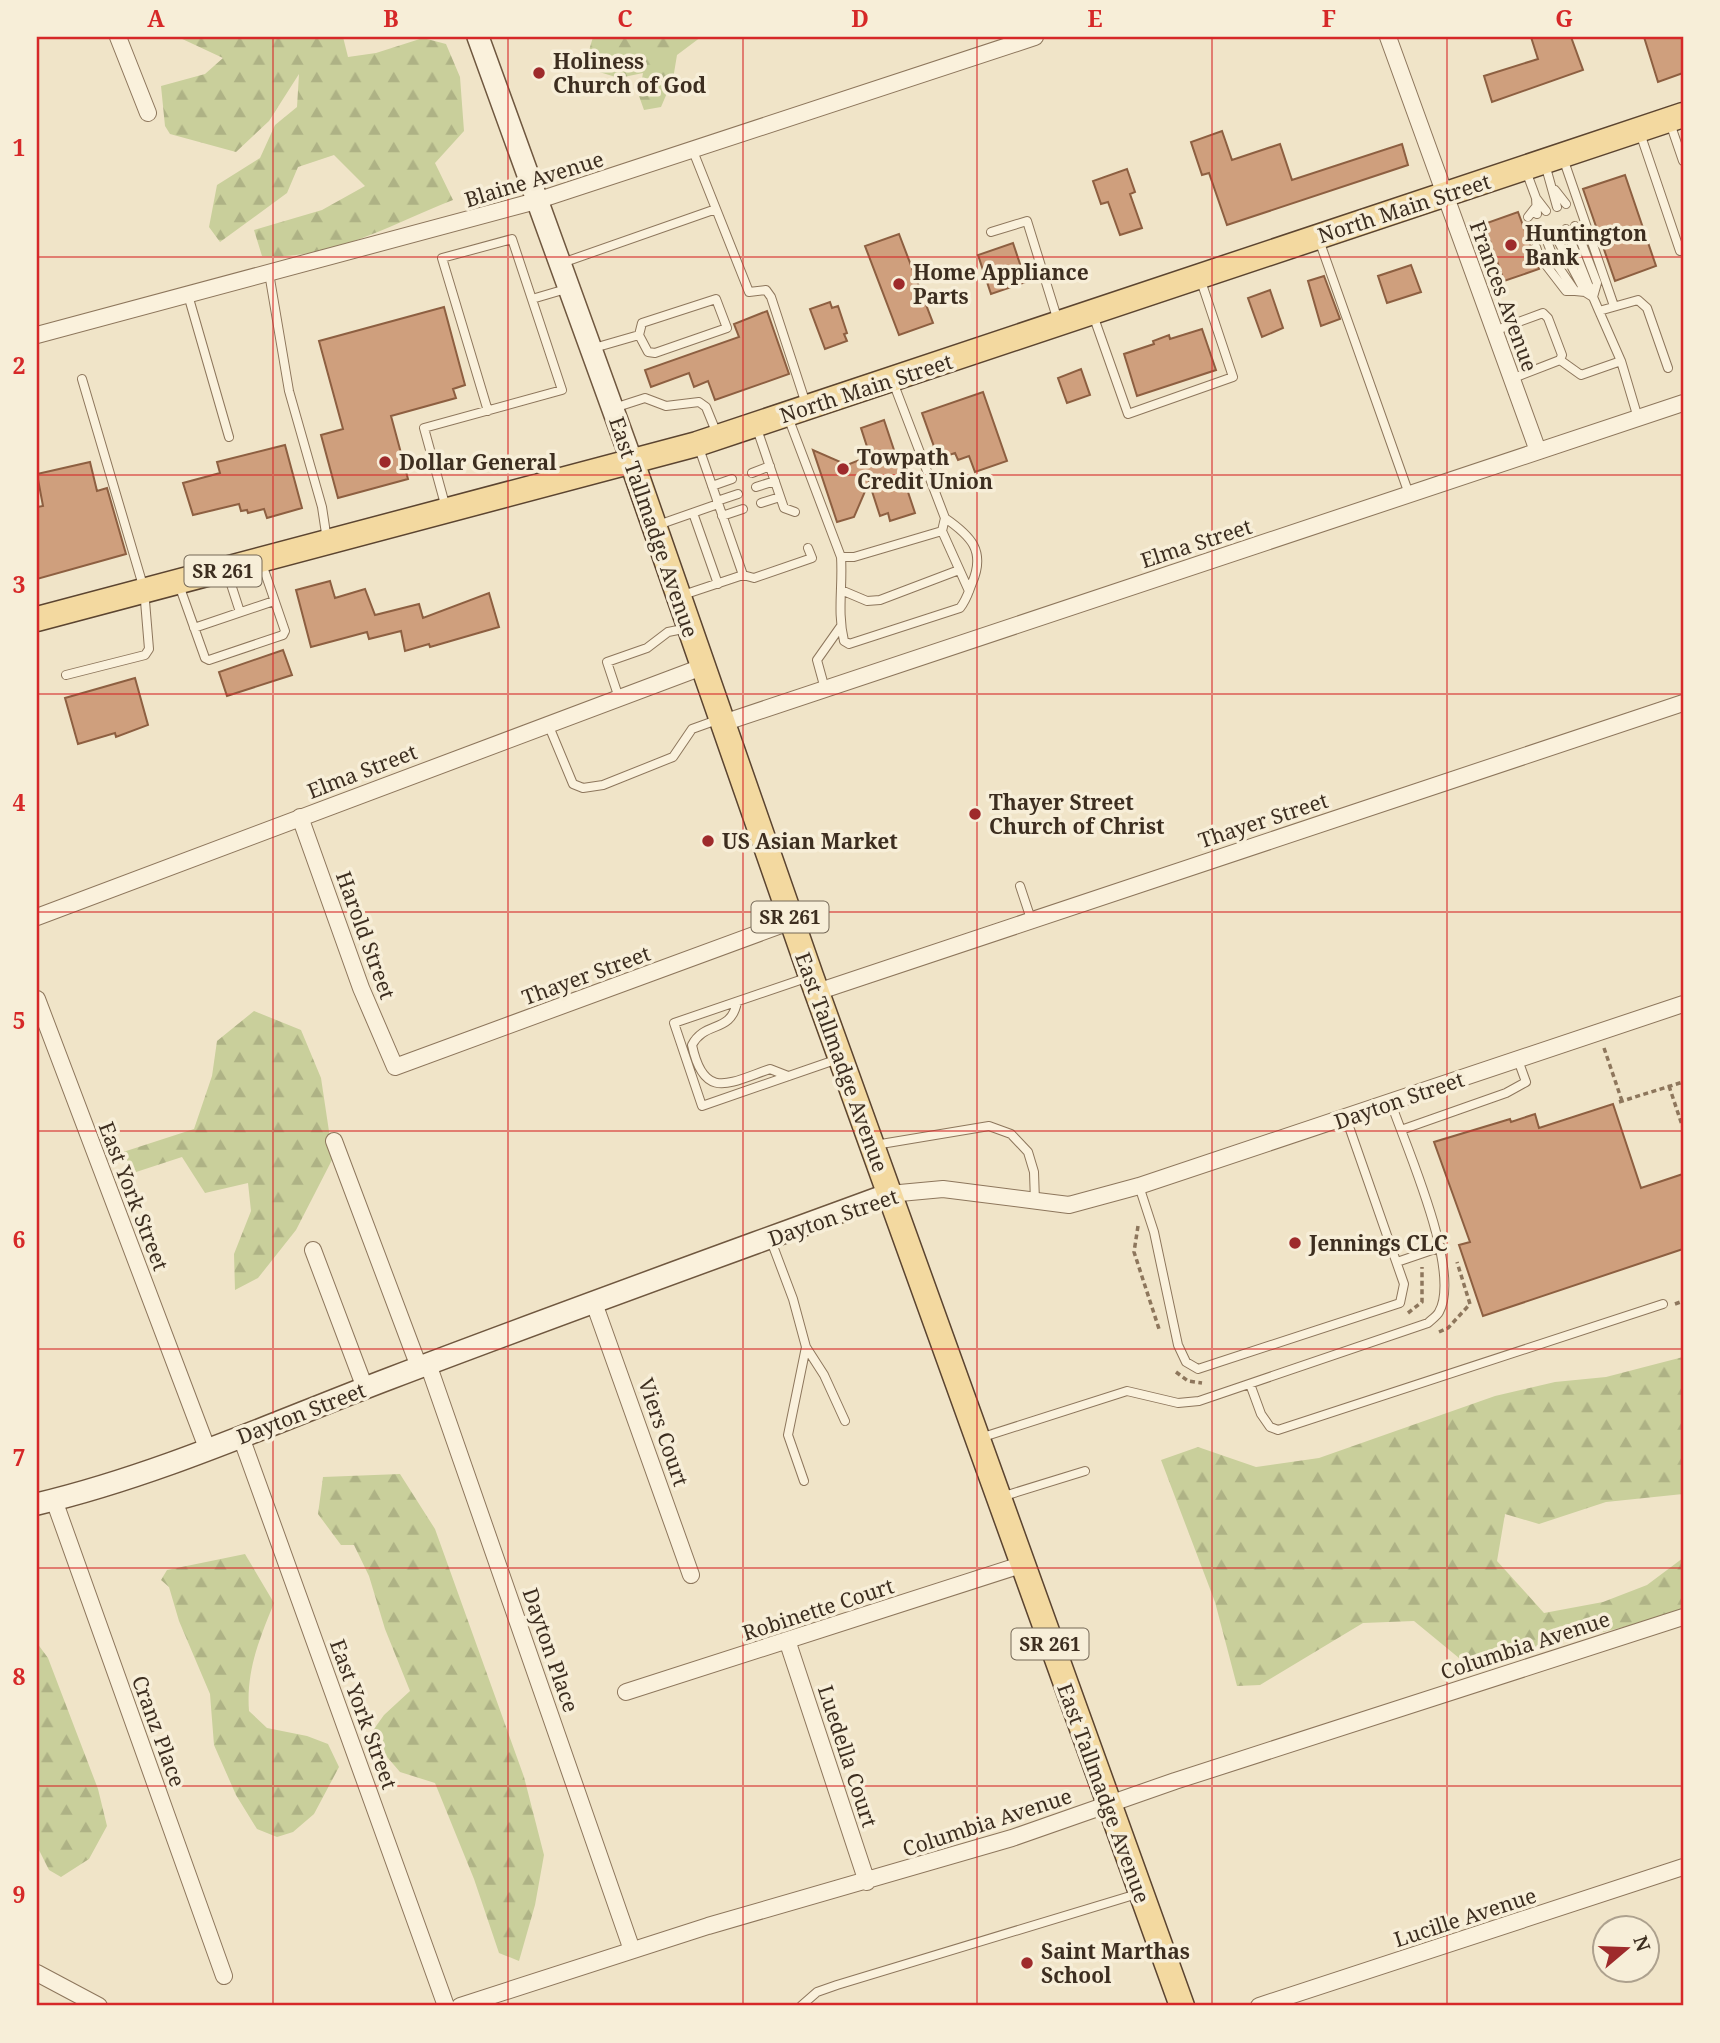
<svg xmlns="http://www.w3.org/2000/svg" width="1720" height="2043" viewBox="0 0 1720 2043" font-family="'Noto Serif',serif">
  <defs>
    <pattern id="forest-firs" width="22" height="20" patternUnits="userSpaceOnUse" patternTransform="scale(1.75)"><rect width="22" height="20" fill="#c9cf9b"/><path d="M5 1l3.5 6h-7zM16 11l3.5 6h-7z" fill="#aeb285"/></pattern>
  </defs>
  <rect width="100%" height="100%" fill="#f0e4c8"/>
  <path fill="url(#forest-firs)" d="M178,37H343L348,57L376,53L423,38L446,44L460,77L464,131L435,163L453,200C388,225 334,260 262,256L254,230L322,210L365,186L334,155L298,167L287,193L220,242L209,227L217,185L260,158L275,125L297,107L299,74L269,121L236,152L170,134L165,126L161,86L205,74L223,58Z
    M593,37H701L677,55L673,79L661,107L644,110L639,96L643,73L619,78L596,71L588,54Z
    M254,1011L301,1030L321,1078L333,1158L296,1230L258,1278L235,1290L234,1254L251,1211L248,1183L205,1193L182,1157L130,1174L120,1153L194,1129L212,1076L217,1041Z
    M1683,1357V1494L1606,1502L1539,1524L1505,1514L1497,1561L1544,1613L1603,1602L1647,1585L1683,1558V1608L1637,1624L1555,1643L1504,1659L1459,1658L1414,1621L1363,1623L1260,1685L1237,1686L1215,1602L1161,1460L1198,1447L1256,1467L1319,1458L1495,1396L1555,1382L1606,1377Z
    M400,1474L435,1529L524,1777L544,1855L535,1905L519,1961L499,1953L474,1879L435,1783L400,1772L369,1736L384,1715L410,1691L385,1629L369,1576L354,1545H341L318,1514L323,1477Z
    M245,1554L274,1603C259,1640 246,1671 249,1711L267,1728L307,1736L328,1744L339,1767L314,1814L293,1832L277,1837L257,1829L236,1795L214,1745L210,1694L179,1621L169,1587L161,1580L167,1570Z
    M37,1643L48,1658L98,1789L107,1826L89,1859L61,1877L49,1870L37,1846Z"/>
  <path fill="#cf9f7d" stroke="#8d5f41" stroke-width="2" d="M1531,37H1571L1583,70L1492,102L1484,76L1538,59Z
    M1644,37H1683V73L1658,82Z
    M1222,131L1232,160L1280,144L1292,180L1402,144L1408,165L1227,225L1209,173L1202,175L1191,142Z
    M1127,169L1135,192L1130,194L1142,228L1120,235L1108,202L1101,204L1093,181Z
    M1625,175L1656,266L1615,281L1583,189Z
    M1518,212L1539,269L1504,281L1484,224Z
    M899,234L933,323L899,335L865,246Z
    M1013,243L1026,282L991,294L978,255Z
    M1411,265L1421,292L1387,303L1378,276Z
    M1324,276L1340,319L1321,326L1308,281Z
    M1270,290L1283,328L1262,337L1248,298Z
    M830,302L832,308L838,306L847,333L844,334L847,341L825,349L810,309Z
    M444,307L465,385L453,389L456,398L391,416L408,479L338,498L321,435L343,429L319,341Z
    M767,311L789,374L715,400L708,381L694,387L689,373L651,387L645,370L739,337L734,324Z
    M1202,329L1216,370L1137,396L1124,354L1154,344L1153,341L1169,335L1170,339Z
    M1081,369L1090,395L1067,403L1058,378Z
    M983,392L1007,461L975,472L969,456L958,460L955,453L943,457L940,450L936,452L922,413Z
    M884,420L915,513L890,521L888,513L880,516L869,482L854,517L837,522L813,450L847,465L870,456L861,428Z
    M285,445L302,508L267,518L264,509L248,513L247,510L241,511L239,504L193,515L183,483L220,473L217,462Z
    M90,462L97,491L107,488L126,554L37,579V507L43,506L37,474Z
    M330,581L335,598L365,589L375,615L419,604L423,618L489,593L499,627L430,647L429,644L405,651L401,631L369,639L367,632L311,647L296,590Z
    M283,650L292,675L227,696L219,672Z
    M135,678L148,725L116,737L115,733L78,744L65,698Z
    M1613,1104L1641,1188L1683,1174V1249L1483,1316L1459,1245L1470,1242L1434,1142L1510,1119L1511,1122L1535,1114L1539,1128Z"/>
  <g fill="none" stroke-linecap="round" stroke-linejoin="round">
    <defs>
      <path id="lane" d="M1670,123L1683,161
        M1640,133L1680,251
        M693,151L749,292L766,290L771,297L806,404
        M1563,158L1614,306
        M1545,164L1557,207
        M1526,171L1536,198L1537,214
        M1555,190L1566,204
        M1536,198L1546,211
        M1528,217L1535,208
        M1575,226L1597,283L1593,297L1599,311
        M1566,229L1593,297
        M991,232L1027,221L1058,321
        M1554,233L1585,292L1593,297
        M1545,236L1555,262L1575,291L1585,292
        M1319,240L1409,494
        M1536,247L1539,256L1566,291H1575
        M562,263L716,209
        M269,273L289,391L322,507L327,540
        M188,295L229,437
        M532,299L566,289
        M716,299L727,328L655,353L648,352L639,335L642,323Z
        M1093,315L1128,414L1233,377L1200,278
        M1494,331L1543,313L1548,318L1562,355L1560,360L1511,379
        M594,348L639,335
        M1560,360L1581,375L1621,361L1599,311L1638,300L1647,308L1668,368
        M1621,361L1638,418
        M614,408L645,398L666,406L699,402L706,407L717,434
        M788,417L841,557H854L942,531L945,518L893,382
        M756,426L784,508L795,512
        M752,473L770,466
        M712,486L732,479
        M756,487L775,481
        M717,501L738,494
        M761,503L780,497
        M446,508L424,428L562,390L512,239L442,258L488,411
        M693,513L718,584
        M722,516L743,509
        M658,525L718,504
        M942,531L969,591
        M841,557C843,586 837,612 844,641L849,644L960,608C967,599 968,593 972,583C986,551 971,536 945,518
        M227,572L240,612
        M743,575L754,578L812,558L808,548
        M179,585L205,658L209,660L283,635L285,631L261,561
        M841,590L867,601L880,600L959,570
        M683,595L743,575L699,448
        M194,628L274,601
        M66,675L145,655L149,649L144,589L82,379
        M825,689L817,660L841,626
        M619,698L607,662L647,648L668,632L688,628
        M548,724L573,784L583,788L603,785L673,757L692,729L717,720
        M1020,886L1031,919
        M809,977L674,1023L702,1106L838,1059
        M737,1002C731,1034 705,1020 692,1045C704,1101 729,1083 770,1069L788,1076
        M1401,1130L1506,1093L1526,1082L1518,1060
        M875,1145L989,1126L1011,1134L1028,1152L1034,1172L1035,1202
        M1139,1186L1154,1232L1178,1345L1186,1362L1198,1369L1400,1303L1404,1284L1346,1118
        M770,1238L793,1299L806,1347L788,1435L804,1481
        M1397,1262L1441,1247
        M806,1347L824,1375L845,1421
        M1250,1384L1261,1414L1270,1427L1278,1430L1663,1304
        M980,1438L1127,1391L1178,1403L1199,1401L1428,1323C1431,1320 1437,1316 1439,1312C1462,1271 1406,1147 1391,1103
        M1001,1497L1085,1471
        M801,2006L817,1992L837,1985L1137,1894"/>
      <path id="street" d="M118,37L148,113
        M1388,37L1538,451
        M37,335L536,201L1035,37
        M723,723L1683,403
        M300,817L361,988L395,1067L792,921
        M37,917L702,667
        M817,992L1683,703
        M37,999L207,1448
        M334,1141L419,1367
        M889,1194L943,1189L1069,1205L1139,1186L1683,1004
        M313,1250L365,1388
        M594,1303L691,1575
        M428,1364L632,1950
        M241,1437L446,2006
        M54,1500L224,1976
        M788,1643L867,1882
        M626,1692L1021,1565
        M37,1973L99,2006
        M460,2006L708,1926L1012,1838L1175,1781L1683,1617
        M1259,2006L1683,1867"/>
      <path id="secondary" d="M478,37L632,462
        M37,1504C159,1475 275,1422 391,1378C556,1315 723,1255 889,1194"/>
      <path id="primary" d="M632,462L811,976L1182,2006
        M37,619L697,444L1683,115"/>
    </defs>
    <use href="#lane" stroke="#8d765c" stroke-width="10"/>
    <use href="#street" stroke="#8d765c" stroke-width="18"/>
    <use href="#secondary" stroke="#6f573f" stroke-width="24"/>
    <use href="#primary" stroke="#5b4430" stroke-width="27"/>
    <path stroke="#8d765c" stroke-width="3.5" stroke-dasharray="5 3.5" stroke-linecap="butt" d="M1604,1048L1622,1101
      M1669,1086L1683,1128
      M1619,1102L1683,1082
      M1138,1226L1134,1252L1160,1332
      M1675,1304L1683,1301
      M1408,1313L1422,1302V1267
      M1439,1332L1448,1328L1470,1304L1457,1262
      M1176,1372L1188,1381L1202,1383"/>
    <use href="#lane" stroke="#faf1dc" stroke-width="8"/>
    <use href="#street" stroke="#faf1dc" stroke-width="16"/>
    <use href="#secondary" stroke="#faf1dc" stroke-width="21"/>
    <use href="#primary" stroke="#f3d9a0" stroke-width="24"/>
  </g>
  <path fill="none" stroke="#d62828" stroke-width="2" stroke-opacity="0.55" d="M273,37V2006M508,37V2006M743,37V2006M977,37V2006M1212,37V2006M1447,37V2006M37,257H1683M37,475H1683M37,694H1683M37,912H1683M37,1131H1683M37,1349H1683M37,1568H1683M37,1786H1683"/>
  <g fill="#9e2a2b" stroke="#f7eed8" stroke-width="2.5">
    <circle cx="539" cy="73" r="7"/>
    <circle cx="1511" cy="245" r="7"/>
    <circle cx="899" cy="284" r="7"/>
    <circle cx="385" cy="462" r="7"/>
    <circle cx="843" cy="469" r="7"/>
    <circle cx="975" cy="814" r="7"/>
    <circle cx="708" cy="841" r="7"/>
    <circle cx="1295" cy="1243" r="7"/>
    <circle cx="1027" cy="1963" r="7"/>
  </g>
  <g text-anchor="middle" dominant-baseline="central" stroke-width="7" stroke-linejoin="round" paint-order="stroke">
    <g fill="#f7eed8" stroke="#756857" stroke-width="2">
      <rect x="184.5" y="555.5" width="77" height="31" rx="5"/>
      <rect x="751.5" y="901.5" width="77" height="31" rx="5"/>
      <rect x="1011.5" y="1628.5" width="77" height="31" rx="5"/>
    </g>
    <g font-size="19" font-weight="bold" fill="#3d2e20">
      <text x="223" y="571">SR 261</text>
      <text x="790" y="917">SR 261</text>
      <text x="1050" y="1644">SR 261</text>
    </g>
    <g font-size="21" font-weight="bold" fill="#3d2e20" stroke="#f7eed8" text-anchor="start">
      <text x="553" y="61">Holiness<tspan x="553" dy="24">Church of God</tspan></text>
      <text x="1525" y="233">Huntington<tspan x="1525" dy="24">Bank</tspan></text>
      <text x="913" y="272">Home Appliance<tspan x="913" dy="24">Parts</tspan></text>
      <text x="857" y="457">Towpath<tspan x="857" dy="24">Credit Union</tspan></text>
      <text x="399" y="462">Dollar General</text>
      <text x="989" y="802">Thayer Street<tspan x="989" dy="24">Church of Christ</tspan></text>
      <text x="722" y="841">US Asian Market</text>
      <text x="1309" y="1243">Jennings CLC</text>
      <text x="1041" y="1951">Saint Marthas<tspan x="1041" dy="24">School</tspan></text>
    </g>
    <g font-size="21" fill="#3d2e20" stroke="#f7eed8">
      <text transform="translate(534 179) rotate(-17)">Blaine Avenue</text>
      <text transform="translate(1404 208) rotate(-18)">North Main Street</text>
      <text transform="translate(1504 296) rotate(70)">Frances Avenue</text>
      <text transform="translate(866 388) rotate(-18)">North Main Street</text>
      <text transform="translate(654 527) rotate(71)">East Tallmadge Avenue</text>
      <text transform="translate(1196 543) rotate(-18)">Elma Street</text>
      <text transform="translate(362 771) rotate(-21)">Elma Street</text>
      <text transform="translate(1263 820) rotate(-18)">Thayer Street</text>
      <text transform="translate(366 935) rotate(70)">Harold Street</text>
      <text transform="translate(586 975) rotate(-20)">Thayer Street</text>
      <text transform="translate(842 1062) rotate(70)">East Tallmadge Avenue</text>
      <text transform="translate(1399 1100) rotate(-19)">Dayton Street</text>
      <text transform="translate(134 1196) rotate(69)">East York Street</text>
      <text transform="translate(833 1217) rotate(-19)">Dayton Street</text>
      <text transform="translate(301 1413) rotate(-21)">Dayton Street</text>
      <text transform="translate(664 1432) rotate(71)">Viers Court</text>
      <text transform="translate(818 1609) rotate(-18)">Robinette Court</text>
      <text transform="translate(1525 1645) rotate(-18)">Columbia Avenue</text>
      <text transform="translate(551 1650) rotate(71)">Dayton Place</text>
      <text transform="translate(364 1714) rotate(70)">East York Street</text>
      <text transform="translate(159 1731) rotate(70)">Cranz Place</text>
      <text transform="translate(848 1756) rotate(72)">Luedella Court</text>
      <text transform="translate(1104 1793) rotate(70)">East Tallmadge Avenue</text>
      <text transform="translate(987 1822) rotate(-18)">Columbia Avenue</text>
      <text transform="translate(1465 1917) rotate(-18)">Lucille Avenue</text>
    </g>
  </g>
  <rect width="1720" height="2043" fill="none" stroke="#f7eed8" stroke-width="77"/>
  <g transform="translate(1626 1949) rotate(71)"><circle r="33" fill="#f7eed8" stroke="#ada18e" stroke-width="2"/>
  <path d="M0-5L12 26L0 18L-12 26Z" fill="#9e2a2b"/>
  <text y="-10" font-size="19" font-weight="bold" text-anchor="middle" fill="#3d2e20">N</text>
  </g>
  <rect x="38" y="38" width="1644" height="1966" fill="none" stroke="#d62828" stroke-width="2.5"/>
  <g font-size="23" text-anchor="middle" font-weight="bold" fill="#d62828">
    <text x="156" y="27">A</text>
    <text x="391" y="27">B</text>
    <text x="625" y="27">C</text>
    <text x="860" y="27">D</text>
    <text x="1095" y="27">E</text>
    <text x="1329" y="27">F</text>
    <text x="1564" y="27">G</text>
    <text x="19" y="156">1</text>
    <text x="19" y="374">2</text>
    <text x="19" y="593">3</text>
    <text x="19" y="811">4</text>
    <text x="19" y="1029">5</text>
    <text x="19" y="1248">6</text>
    <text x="19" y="1466">7</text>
    <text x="19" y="1685">8</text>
    <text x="19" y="1903">9</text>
  </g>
</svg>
